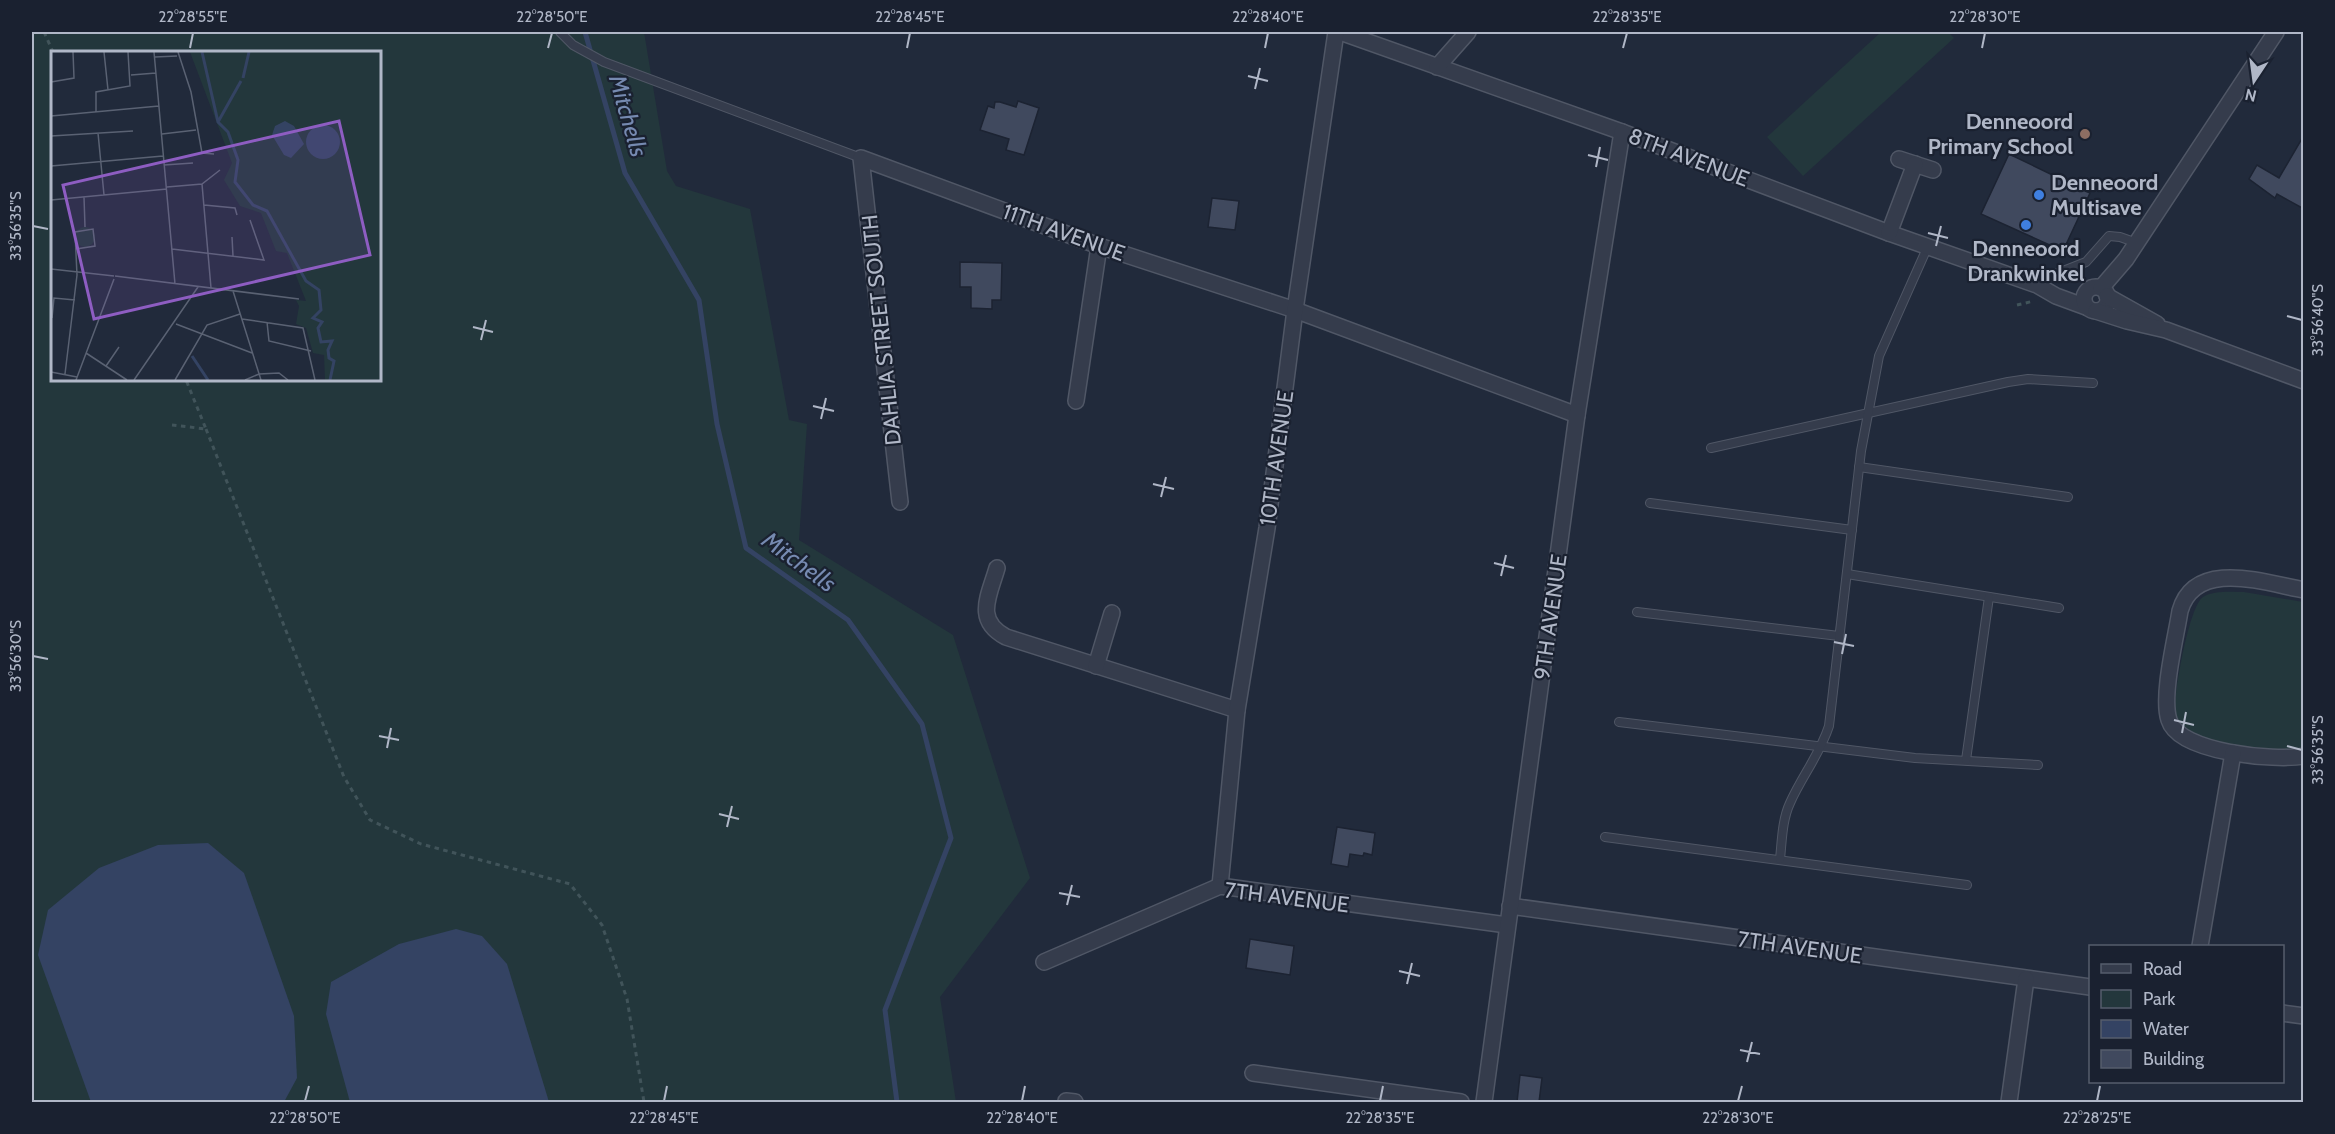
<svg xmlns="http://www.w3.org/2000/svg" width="2335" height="1134" font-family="Cabin,sans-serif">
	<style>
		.green { fill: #23373c; fill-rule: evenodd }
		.water { fill: #344363 }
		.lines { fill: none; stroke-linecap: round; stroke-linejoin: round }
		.stream { stroke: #344363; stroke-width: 5 }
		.building { fill: #40495e; stroke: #1c2332; stroke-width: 1.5 }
		.lane-casing { stroke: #505766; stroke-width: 10 }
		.street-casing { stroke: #505766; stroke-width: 18 }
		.path { stroke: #41545a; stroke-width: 3; stroke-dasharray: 4.5 4.5; stroke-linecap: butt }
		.lane { stroke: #353c4c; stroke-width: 8 }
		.street { stroke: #353c4c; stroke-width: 15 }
		.ticks { fill: none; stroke: #b0b7c7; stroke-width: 2 }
		.education-dot { fill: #8d6e63; stroke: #1a2130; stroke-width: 2 }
		.shop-dot { fill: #3f7fe0; stroke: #1a2130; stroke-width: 2 }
		.labels { text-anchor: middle; stroke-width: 4.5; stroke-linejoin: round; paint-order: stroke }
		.poi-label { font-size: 22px; font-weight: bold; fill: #b0b7c7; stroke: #1a2130; text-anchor: end }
		.street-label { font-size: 22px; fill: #b0b7c7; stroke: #1a2130 }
		.water-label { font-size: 24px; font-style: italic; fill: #768ab1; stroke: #1a2130 }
		.inset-river { fill: none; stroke: #344363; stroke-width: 3 }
		.inset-road { fill: none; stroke: #5a6273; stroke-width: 1.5 }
		.view { fill: #8e5dc2; fill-opacity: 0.15; stroke: #8e5dc2; stroke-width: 3 }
		.inset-edge { fill: none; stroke: #b0b7c7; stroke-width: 3 }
		.neatline { fill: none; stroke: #b0b7c7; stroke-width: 2 }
		.ticks-label { font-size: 15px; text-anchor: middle; fill: #b0b7c7 }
	</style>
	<rect width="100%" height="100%" fill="#212a3b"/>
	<g class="green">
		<path d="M32,32H644L667,171L676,186L750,209L789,420L807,424L799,540L953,635L1030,878L940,997L956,1102H32ZM52,52H380V380H52Z"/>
		<polygon points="1881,32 1948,32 1954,38 1803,176 1767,137"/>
		<path d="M2244,592L2303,602V749L2292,752C2271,749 2197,743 2184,732C2179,727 2175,718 2175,711C2174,693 2189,606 2203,597C2214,590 2232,592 2244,592Z"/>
	</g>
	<g class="water">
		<polygon points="208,843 244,873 294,1016 297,1078 284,1102 91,1102 38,955 48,910 99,868 158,845"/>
		<polygon points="456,929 482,936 507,964 549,1102 350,1102 326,1014 331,982 399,944"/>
	</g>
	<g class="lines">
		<polyline class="stream" points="585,32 625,173 699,300 717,424 746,548 848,620 922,724 951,838 885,1010 897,1102"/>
	</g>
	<g class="building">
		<polygon points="1018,101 1039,108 1024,155 1006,150 1009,139 980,130 988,106 994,108 995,102 1000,102 1016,107"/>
		<polygon points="2304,135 2304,209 2277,194 2275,198 2249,179 2257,165 2279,178"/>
		<polygon points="2009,154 2090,193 2063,251 1981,214"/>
		<polygon points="1212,198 1239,201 1235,230 1208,227"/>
		<polygon points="960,262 1002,263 1001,300 992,300 992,309 971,308 971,287 960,287"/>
		<polygon points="1337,827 1375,833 1372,855 1364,853 1363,856 1350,854 1348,867 1331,864"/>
		<polygon points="1250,939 1294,946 1290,975 1246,968"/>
		<polygon points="1520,1075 1542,1078 1539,1102 1517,1102"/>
	</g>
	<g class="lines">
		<defs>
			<g id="lane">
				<polyline points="560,32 573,45 604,62 861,158"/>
				<polyline points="2037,285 2053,275 2086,262 2109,236 2120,237 2137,243"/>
				<polyline points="1711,448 2008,382 2028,379 2093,383"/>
				<polyline points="1859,467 2068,497"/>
				<polyline points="1650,503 1852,530"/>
				<polyline points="1847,574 2059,608"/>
				<polyline points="1637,612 1839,636"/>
				<polyline points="1619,722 1915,758 2038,765"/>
				<polyline points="1966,760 1989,597"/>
				<polyline points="1605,837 1967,885"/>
				<path d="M1780,859C1782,841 1782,820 1790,803C1802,776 1820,754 1829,726L1861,451L1879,356L1928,246"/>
			</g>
			<g id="street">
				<polyline points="1340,32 1622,132 1889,233 2037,285 2056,296 2086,307"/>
				<polyline points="1437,67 1468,32"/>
				<polyline points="1899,159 1933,170"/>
				<polyline points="1889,233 1915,164"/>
				<circle cx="2096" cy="299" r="12"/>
				<polyline points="2101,288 2126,259 2276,32"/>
				<polyline points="2107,296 2157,324"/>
				<polyline points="2096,311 2127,321 2166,330 2304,381"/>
				<polyline points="1076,401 1099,246"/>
				<polyline points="900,502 861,158 1099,246 1295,310 1577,415"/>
				<path d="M997,568C989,596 974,620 1006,637L1237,710"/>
				<path d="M2304,590C2265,583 2195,558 2180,611C2176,637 2161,696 2169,720C2179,753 2275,761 2304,756"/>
				<polyline points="1096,666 1112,613"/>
				<polyline points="1220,886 1237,710 1267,528 1295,310 1336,32"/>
				<polyline points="1510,906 2090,987"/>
				<polyline points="2200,946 2233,753"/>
				<polyline points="1044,962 1220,886 1507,925"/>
				<polyline points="2282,1013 2304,1016"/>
				<polyline points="1253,1073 1461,1102"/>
				<polyline points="1066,1101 1075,1102"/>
				<polyline points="1484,1102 1577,415 1622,132"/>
				<polyline points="2009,1102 2026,979"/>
			</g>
		</defs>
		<use href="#lane" class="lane-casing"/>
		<use href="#street" class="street-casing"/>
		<g class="path">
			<polyline points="44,32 53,52"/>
			<polyline points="2017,305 2034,301"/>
			<polyline points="172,425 206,429 186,380"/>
			<polyline points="206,429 344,777 370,820 421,844 570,884 602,925 627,999 644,1102"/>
		</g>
		<use href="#lane" class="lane"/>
		<use href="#street" class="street"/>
	</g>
	<path class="ticks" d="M190,48L193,33M548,48L552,33M907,48L910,33M1265,48L1268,33M1623,48L1627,33M1982,48L1985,33M1248,76L1268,81M1255,89L1260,68M1588,155L1608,160M1596,167L1600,147M33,226L48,229M1928,233L1948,238M1936,246L1941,226M2287,316L2302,320M473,327L493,332M481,340L486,320M813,406L834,411M821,419L826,398M1153,484L1174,489M1161,497L1166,477M1494,563L1514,568M1501,576L1506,555M1834,642L1854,646M1842,654L1846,634M33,656L48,659M2174,720L2194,725M2182,733L2186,712M379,736L399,740M2287,746L2302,750M387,748L391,728M719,814L739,819M727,827L732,806M1059,893L1080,897M1067,905L1072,885M1399,971L1420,976M1407,984L1412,963M1740,1050L1760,1054M1747,1062L1752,1042M305,1101L309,1086M664,1101L667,1086M1022,1101L1025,1086M1380,1101L1383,1086M1738,1101L1742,1086M2097,1101L2100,1086"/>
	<circle class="education-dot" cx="2085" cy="134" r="6"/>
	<g class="shop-dot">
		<circle cx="2039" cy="195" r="6"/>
		<circle cx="2026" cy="225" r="6"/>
	</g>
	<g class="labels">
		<g class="poi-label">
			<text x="2073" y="129">Denneoord<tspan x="2073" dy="25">Primary School</tspan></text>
			<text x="2051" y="190" text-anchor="start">Denneoord<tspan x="2051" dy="25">Multisave</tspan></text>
			<text x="2026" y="256" text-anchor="middle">Denneoord<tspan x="2026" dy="25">Drankwinkel</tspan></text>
		</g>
		<g class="street-label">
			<text transform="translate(1689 157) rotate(21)" y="8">8TH AVENUE</text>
			<text transform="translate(1064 232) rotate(20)" y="8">11TH AVENUE</text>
			<text transform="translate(881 330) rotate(-96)" y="8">DAHLIA STREET SOUTH</text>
			<text transform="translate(1276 458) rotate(-82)" y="8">10TH AVENUE</text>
			<text transform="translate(1550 617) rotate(-82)" y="8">9TH AVENUE</text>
			<text transform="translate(1287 897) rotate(7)" y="8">7TH AVENUE</text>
			<text transform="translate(1800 947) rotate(8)" y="8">7TH AVENUE</text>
		</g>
		<g class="water-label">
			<text transform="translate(628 116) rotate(74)" y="8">Mitchells</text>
			<text transform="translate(799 562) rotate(36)" y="8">Mitchells</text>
		</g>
	</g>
	<g transform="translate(51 51)">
		<rect width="330" height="330" fill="#212a3b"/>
		<path d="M139,1H330V329H274L273,304L262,302L255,277L245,273L248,255L245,249L255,250L236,202L225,200L210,162L189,155L173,129L181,112ZM24 186a10 10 0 1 1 20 0a10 10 0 1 1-20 0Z" fill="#23373c"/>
		<path d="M234,70L243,75L253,93L240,107L233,104L221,84L224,75ZM255 91a17 17 0 1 1 34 0a17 17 0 1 1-34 0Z" fill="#344363"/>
		<path class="inset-river" d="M151,1L167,71L177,81L187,109L184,131L202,154L216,160L255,230L268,239L270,259L262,267L271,271L267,277L270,291L281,290L277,299L278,307L283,310L279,329M192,27L198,1M167,71L190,30M141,305L157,329"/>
		<path class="inset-road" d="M53,1L57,39M103,1L124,233M127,1L140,41L151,102L163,103M104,6L126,5M80,24L105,22M0,31L23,27L22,1M45,61V41L79,35L77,1M0,65L108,55M47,82L53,144M111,83L145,79M0,85L82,80M113,114L142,112M0,115L112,105M151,133L160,237M116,136L151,133L169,119M33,146L34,176M0,149L116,138M153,154L184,157L186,164M181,186L182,205M121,198L213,209L199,169M0,218L63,225M64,225L248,248M182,240L210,329M1,267L3,247L24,249M191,268L252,277L264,329M216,271L218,290L260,300M125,273L201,302M35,302L76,329M55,315L68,296M0,321L26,326M14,323L26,224L24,181L42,178L44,195L25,198M25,329L63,228M83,329L147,236M124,329L156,274L189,263M194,329L208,323L228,322L237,329"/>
		<path class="view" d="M288,70L319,204L43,268L12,134Z"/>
		<rect width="330" height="330" class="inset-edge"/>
	</g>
	<rect width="2335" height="1134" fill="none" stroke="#1a2130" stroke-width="66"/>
	<rect x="2089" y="945" width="195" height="138" fill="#1a2130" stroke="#565d6c" stroke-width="1.5"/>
	<rect x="2101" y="964" width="30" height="9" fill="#353c4c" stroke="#565d6c" stroke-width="1.5"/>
	<text x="2143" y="975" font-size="18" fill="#b0b7c7">Road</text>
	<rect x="2101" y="990" width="30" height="18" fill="#23373c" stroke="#565d6c" stroke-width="1.5"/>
	<text x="2143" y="1005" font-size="18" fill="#b0b7c7">Park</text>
	<rect x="2101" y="1020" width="30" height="18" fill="#344363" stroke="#565d6c" stroke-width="1.5"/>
	<text x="2143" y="1035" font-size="18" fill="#b0b7c7">Water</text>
	<rect x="2101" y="1050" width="30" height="18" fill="#40495e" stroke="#565d6c" stroke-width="1.5"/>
	<text x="2143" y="1065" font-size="18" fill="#b0b7c7">Building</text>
	<g transform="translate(2254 81) rotate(193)" stroke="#1a2130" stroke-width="4.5" paint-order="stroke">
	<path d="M0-4.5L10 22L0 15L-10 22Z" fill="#b0b7c7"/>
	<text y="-9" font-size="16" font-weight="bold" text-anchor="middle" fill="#b0b7c7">N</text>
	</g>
	<rect x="33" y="33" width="2269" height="1068" class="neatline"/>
	<g class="ticks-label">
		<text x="193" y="22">22°28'55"E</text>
		<text x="552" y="22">22°28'50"E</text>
		<text x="910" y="22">22°28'45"E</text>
		<text x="1268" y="22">22°28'40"E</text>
		<text x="1627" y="22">22°28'35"E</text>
		<text x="1985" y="22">22°28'30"E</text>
		<text transform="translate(16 226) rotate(-90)" y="5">33°56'35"S</text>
		<text transform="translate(2318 320) rotate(-90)" y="5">33°56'40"S</text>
		<text transform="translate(16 656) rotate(-90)" y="5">33°56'30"S</text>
		<text transform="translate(2318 750) rotate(-90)" y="5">33°56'35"S</text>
		<text x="305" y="1123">22°28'50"E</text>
		<text x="664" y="1123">22°28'45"E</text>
		<text x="1022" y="1123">22°28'40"E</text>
		<text x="1380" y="1123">22°28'35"E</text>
		<text x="1738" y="1123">22°28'30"E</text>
		<text x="2097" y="1123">22°28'25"E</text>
	</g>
</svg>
